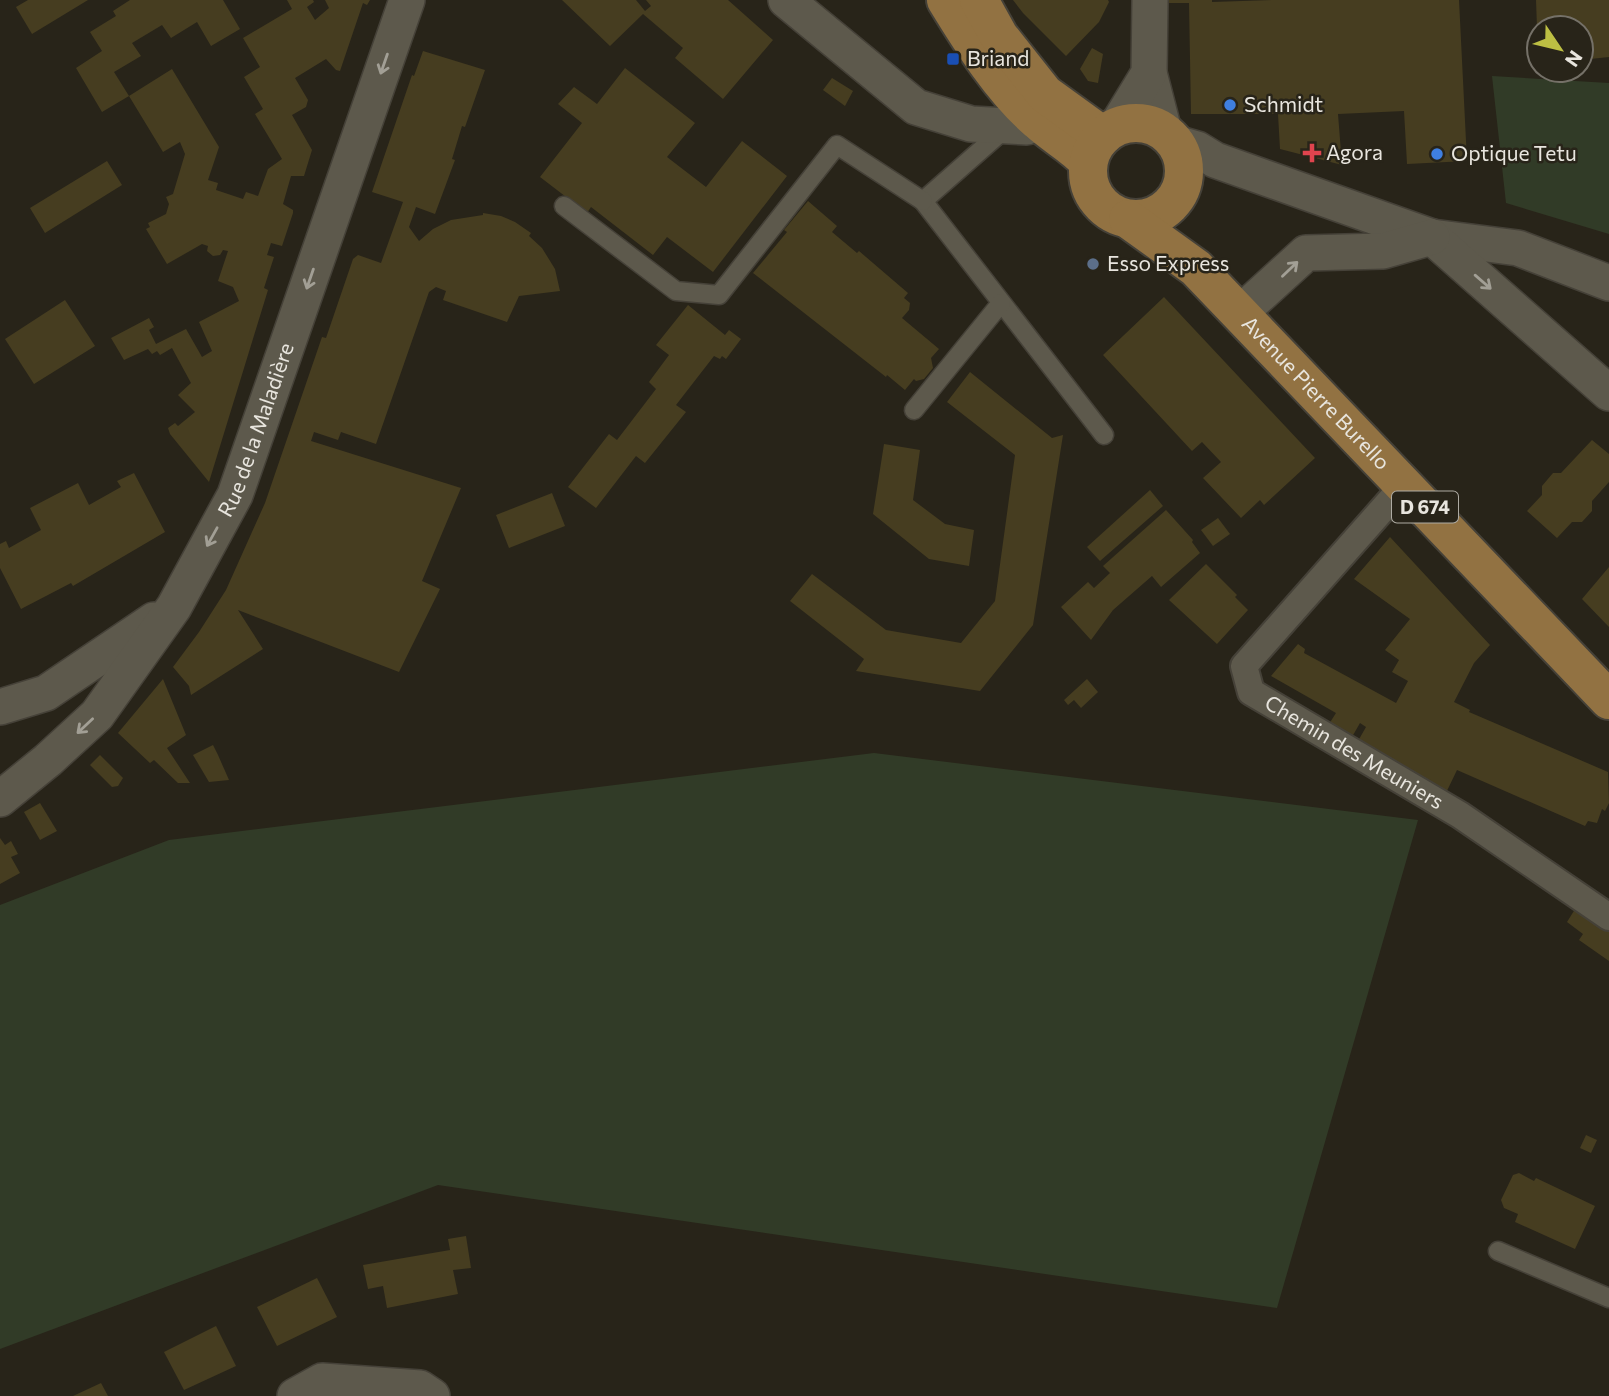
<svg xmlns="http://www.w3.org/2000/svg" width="1609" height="1396" font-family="Commissioner,sans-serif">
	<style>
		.green { fill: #313b27 }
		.building { fill: #463d20 }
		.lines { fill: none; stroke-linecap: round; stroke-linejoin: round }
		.service-casing { stroke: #454138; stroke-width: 21 }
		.pedestrian-casing { stroke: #454138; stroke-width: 30 }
		.minor-casing { stroke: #454138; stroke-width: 38 }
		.primary-casing { stroke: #454138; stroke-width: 42 }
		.service { stroke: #5d594c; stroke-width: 18 }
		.pedestrian { stroke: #5d594c; stroke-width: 26 }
		.minor { stroke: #5d594c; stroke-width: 35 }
		.primary { stroke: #927242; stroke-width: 38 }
		.oneway { stroke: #a29f95 }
		.transit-dot { fill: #1a4fb4; stroke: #282419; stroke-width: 2.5 }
		.shop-dot { fill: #3f7fe0; stroke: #282419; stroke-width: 2.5 }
		.health-dot { fill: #e0444e; stroke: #282419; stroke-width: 2.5 }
		.service-dot { fill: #5c6f8a; stroke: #282419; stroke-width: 2.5 }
		.labels { text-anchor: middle; stroke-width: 5; stroke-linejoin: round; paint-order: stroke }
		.shield { fill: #282419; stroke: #aeaba3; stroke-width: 2 }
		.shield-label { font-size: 19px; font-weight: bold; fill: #e8e5de }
		.poi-label { font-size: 21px; fill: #e8e5de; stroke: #282419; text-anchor: start }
		.street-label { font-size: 21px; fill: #e8e5de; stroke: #282419 }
	</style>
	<rect width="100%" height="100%" fill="#282419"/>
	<g class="green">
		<polygon points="1492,76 1609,83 1609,234 1506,203"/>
		<polygon points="874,753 1418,820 1277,1308 438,1185 0,1349 0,905 169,840"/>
	</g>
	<g class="building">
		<polygon points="28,0 88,0 32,34 16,7"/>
		<polygon points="130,0 223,0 240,29 211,46 197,22 171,38 162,25 132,43 141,56 114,72 129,96 102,112 76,68 102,51 90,32 116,16 113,11"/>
		<polygon points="287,0 313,0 314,2 307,7 315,20 329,8 325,0 370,0 367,5 363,3 340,71 336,70 326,59 295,78 308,100 306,107 292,115 312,150 304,176 291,176 283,204 293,210 293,213 282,246 271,243 267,255 274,257 264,288 268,290 209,482 170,434 168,428 175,423 178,426 195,412 178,395 191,383 172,348 160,355 157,351 152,354 148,349 124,360 111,338 149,318 154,327 149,330 156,344 186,329 202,357 212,351 199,322 239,301 233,287 218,281 228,251 223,250 220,255 213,256 207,251 208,246 202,244 167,264 146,229 150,227 148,223 166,214 169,204 166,197 173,194 185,154 180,142 163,152 129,96 172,69 219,147 208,180 218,183 216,190 243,199 246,192 258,196 268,169 282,159 255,114 263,109 244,77 260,67 243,38 292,9"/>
		<polygon points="562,0 636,0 645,11 651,6 646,0 728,0 773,40 723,99 675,58 683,48 643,14 610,46"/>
		<polygon points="1013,0 1108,0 1109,2 1099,22 1066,56 1023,13"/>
		<polygon points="1169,0 1212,0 1212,2 1273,0 1459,0 1467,161 1407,164 1404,111 1338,114 1342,165 1280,149 1278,114 1191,114 1189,3 1169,3"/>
		<polygon points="1536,0 1609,0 1609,57 1581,60 1581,28 1537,28"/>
		<polygon points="1092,48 1103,54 1098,83 1088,81 1080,69"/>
		<polygon points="423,51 485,70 465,127 462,126 452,159 455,160 435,214 416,207 409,227 419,241 433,229 451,220 483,215 483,213 501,216 515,222 531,233 529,236 542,248 555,269 560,291 519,296 507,322 443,300 446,291 436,287 429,292 376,444 341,432 338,440 314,432 311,441 461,488 422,581 440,589 399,672 238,610 263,649 191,695 189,686 173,667 199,632 226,590 265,503 322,337 326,338 353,259 358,255 381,263 403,202 372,192 412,75 414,76"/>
		<polygon points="625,68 695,123 667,157 706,187 742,141 787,176 713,272 667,237 653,255 591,207 587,213 540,177 582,123 558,104 574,87 597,104"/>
		<polygon points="832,78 853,91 845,106 823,90"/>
		<polygon points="107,161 122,185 45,233 30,208"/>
		<polygon points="808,201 837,226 832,232 857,253 859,251 908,293 904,298 910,303 909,310 902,318 939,349 931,358 933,368 924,379 916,381 914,379 905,390 887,375 886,377 753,273 787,232 784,230"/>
		<polygon points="1164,297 1315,458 1264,505 1260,500 1241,518 1203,478 1221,462 1202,442 1192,451 1103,355"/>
		<polygon points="65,300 95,346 34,384 5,339"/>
		<polygon points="688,305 725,335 729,330 741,339 726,359 722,356 720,359 714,356 676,405 686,412 645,463 636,456 596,508 568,487 609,434 617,440 656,389 649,382 669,355 656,345"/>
		<polygon points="970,372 1052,438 1063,435 1033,625 980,691 856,671 864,659 790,601 812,574 886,630 961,643 995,601 1015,455 947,402"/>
		<polygon points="1592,440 1609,454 1609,482 1592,501 1592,511 1582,522 1572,522 1557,538 1527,511 1542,495 1542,486 1553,473 1561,473"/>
		<polygon points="884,444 920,450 913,500 945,524 974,530 969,566 929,559 873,514"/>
		<polygon points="134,473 165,532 73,586 71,583 21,609 0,568 0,544 6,541 9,548 41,530 30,508 78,483 89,505 121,487 117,481"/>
		<polygon points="1150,490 1163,506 1100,561 1087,547"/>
		<polygon points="552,493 565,526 509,548 496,515"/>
		<polygon points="1166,510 1193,540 1192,542 1200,553 1161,587 1152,576 1113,610 1091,640 1061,607 1088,582 1094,588 1110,573 1103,566"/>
		<polygon points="1218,518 1230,534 1213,546 1201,530"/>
		<polygon points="1390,537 1490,645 1474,663 1454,702 1470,710 1469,712 1608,772 1609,803 1605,811 1602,809 1597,823 1588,821 1585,826 1457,770 1445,795 1358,741 1366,727 1360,723 1352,737 1329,724 1336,713 1271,676 1298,644 1305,649 1304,653 1396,703 1408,681 1392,672 1399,660 1385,650 1410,619 1354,579"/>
		<polygon points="1206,564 1237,595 1235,597 1248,610 1217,644 1169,600"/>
		<polygon points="1609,567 1609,627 1582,599"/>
		<polygon points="163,679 186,735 167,748 190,783 178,783 154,760 150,763 118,733"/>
		<polygon points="1087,679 1098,692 1081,708 1074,700 1068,705 1064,700"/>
		<polygon points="213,745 218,755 229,780 209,782 193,755"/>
		<polygon points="100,755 123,778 118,786 112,787 90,765"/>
		<polygon points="40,803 57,831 40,840 24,812"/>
		<polygon points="0,838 5,845 11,841 18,854 11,857 20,873 0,884"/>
		<polygon points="1577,906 1609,928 1609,961 1579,940 1583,934 1567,922"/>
		<polygon points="1586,1135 1597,1140 1591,1153 1580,1148"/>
		<polygon points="1519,1173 1534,1181 1536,1178 1595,1206 1575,1249 1515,1222 1518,1214 1504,1208 1501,1200 1513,1175"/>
		<polygon points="466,1236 471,1268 453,1270 458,1294 387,1308 383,1286 368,1289 363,1265 450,1250 448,1239"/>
		<polygon points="317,1278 337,1317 277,1346 257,1307"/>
		<polygon points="216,1326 236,1366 184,1390 164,1352"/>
		<polygon points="101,1383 108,1396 73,1396"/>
	</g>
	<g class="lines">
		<defs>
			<g id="service">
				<polyline points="1007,127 923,201 1104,435"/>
				<polyline points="564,206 676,291 719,295 837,145 923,201"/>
				<polyline points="914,410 1001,303"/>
				<polyline points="1498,1251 1609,1298"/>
			</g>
			<g id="pedestrian">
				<path id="s1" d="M1404,485L1244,666L1251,692L1460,815L1609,917"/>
			</g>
			<g id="minor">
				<polyline points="786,0 916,107 971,124 1027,127 1057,107"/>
				<polyline points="1149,73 1164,131"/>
				<polyline points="1116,127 1149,73 1150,0"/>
				<polyline points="1176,143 1197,149 1215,160 1432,237 1518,248 1609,283"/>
				<polyline points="1432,237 1609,393"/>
				<polyline points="1239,314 1306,253 1383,251 1432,237"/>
				<polyline points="0,707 46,693 154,620"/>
				<path id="s2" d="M0,799L48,760L97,715L174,607L235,495L407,0"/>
				<polyline points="295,1396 322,1381 420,1388 432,1396"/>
			</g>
			<g id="primary">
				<path d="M946,0C971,41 1002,90 1038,121C1054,136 1074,146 1088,162"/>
				<polyline points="979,0 999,36 1045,94 1103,136"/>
				<circle cx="1136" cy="171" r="48"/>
				<path id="s3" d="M1128,219L1196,268L1609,700"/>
			</g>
		</defs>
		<use href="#service" class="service-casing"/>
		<use href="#pedestrian" class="pedestrian-casing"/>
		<use href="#minor" class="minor-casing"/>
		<use href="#primary" class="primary-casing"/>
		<use href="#service" class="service"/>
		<use href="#pedestrian" class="pedestrian"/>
		<use href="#minor" class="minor"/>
		<use href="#primary" class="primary"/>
	</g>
	<defs><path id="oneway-shaft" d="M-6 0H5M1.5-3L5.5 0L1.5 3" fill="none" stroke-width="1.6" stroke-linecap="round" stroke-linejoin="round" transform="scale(1.75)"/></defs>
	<g class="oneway">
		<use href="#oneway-shaft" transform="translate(384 64) rotate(109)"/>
		<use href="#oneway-shaft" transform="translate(1290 269) rotate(-44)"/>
		<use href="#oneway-shaft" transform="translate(310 279) rotate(109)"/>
		<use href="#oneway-shaft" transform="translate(1483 282) rotate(41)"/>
		<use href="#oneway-shaft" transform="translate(212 537) rotate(119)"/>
		<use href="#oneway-shaft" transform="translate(85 726) rotate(137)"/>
	</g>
	<rect class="transit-dot" x="946" y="52" width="14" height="14" rx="3.5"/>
	<g class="shop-dot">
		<circle cx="1230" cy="105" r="7"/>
		<circle cx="1437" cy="154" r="7"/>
	</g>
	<path class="health-dot" d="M1308.5 142.5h7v7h7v7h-7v7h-7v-7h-7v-7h7z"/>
	<circle class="service-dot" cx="1093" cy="264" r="7"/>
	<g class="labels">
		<rect class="shield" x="1392" y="491.5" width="66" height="31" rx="5"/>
		<g class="shield-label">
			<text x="1425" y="514">D 674</text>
		</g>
		<g class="poi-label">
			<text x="967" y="66">Briand</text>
			<text x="1244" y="112">Schmidt</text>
			<text x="1326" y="160">Agora</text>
			<text x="1451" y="161">Optique Tetu</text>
			<text x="1107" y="271">Esso Express</text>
		</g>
		<g class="street-label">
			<text dy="7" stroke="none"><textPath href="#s3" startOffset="257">Avenue Pierre Burello</textPath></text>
			<text dy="7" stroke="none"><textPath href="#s2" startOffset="457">Rue de la Maladière</textPath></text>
			<text dy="7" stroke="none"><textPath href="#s1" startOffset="388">Chemin des Meuniers</textPath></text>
		</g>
	</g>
	<g transform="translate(1560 49) rotate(125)"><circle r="33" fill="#282419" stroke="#757168" stroke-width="2"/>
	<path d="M0-5L12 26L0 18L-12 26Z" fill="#bdbf43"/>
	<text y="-10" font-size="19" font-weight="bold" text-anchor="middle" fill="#e8e5de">N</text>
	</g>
</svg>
